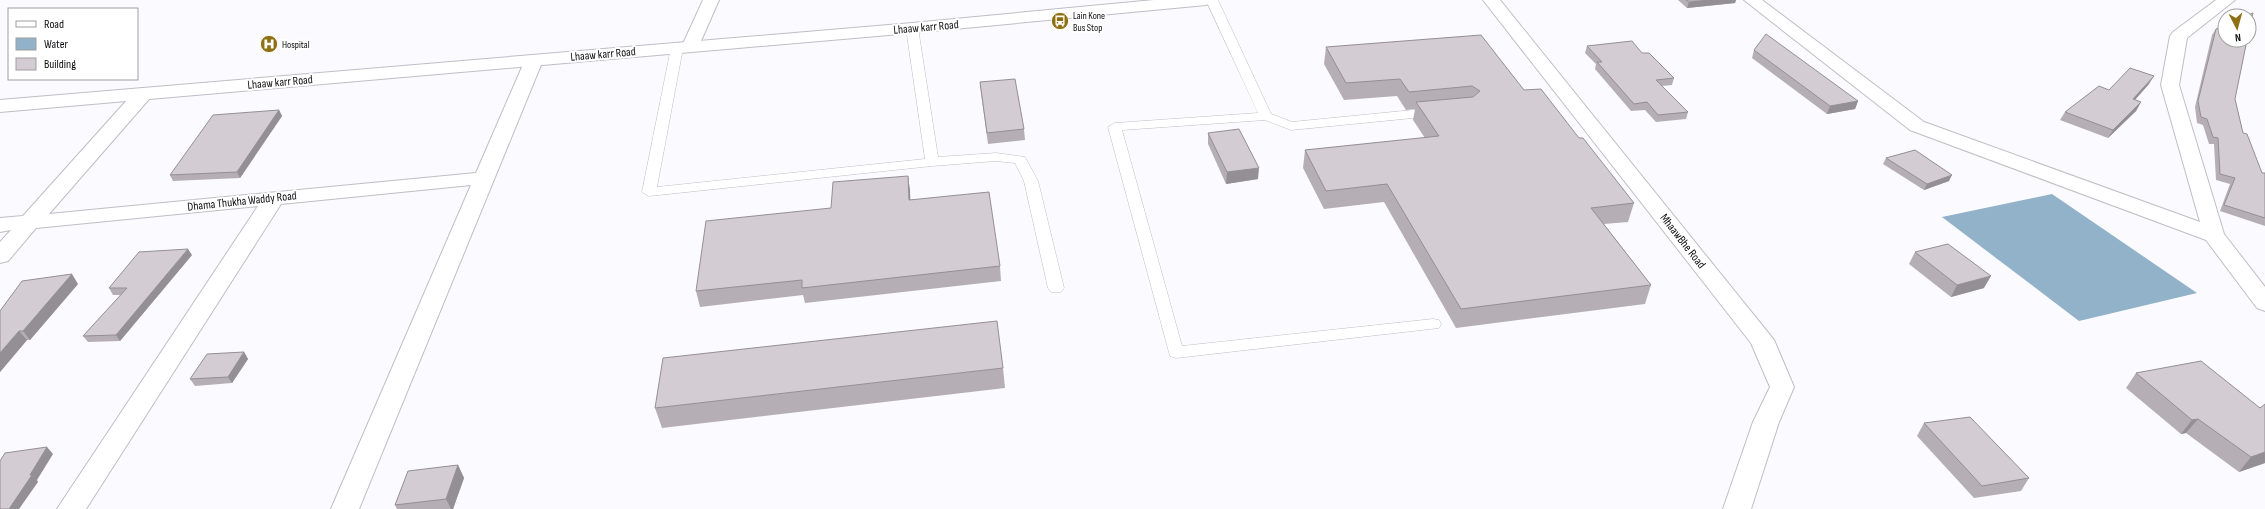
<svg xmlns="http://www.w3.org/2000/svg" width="2265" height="509" font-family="'Sofia Sans Condensed',sans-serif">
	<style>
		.water { fill: #91b2c8 }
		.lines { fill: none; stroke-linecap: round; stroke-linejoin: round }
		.lane-casing { stroke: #c0bdc6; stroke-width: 1 }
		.street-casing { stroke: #c0bdc6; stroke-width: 2 }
		.secondary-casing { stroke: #c0bdc6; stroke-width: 2 }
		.lane { fill: #fff; fill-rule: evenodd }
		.street { fill: #fff; fill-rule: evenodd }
		.secondary { fill: #fff; fill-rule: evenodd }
		.wall { fill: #b5afb5 }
		.shaded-wall { fill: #948f94 }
		.building { fill: #d3ccd3; stroke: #948f94 }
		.labels { text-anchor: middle; stroke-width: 4; stroke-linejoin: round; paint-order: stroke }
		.far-poi-label { font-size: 10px; fill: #0e0d10; stroke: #fff; text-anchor: start }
		.street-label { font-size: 12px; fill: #0e0d10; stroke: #fff }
	</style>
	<rect width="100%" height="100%" fill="#fbfafe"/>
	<polygon class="water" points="2052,194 2197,293 2079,321 1942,217"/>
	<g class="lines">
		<defs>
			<g id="lane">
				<polygon points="1206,0 1218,0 1271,114 1292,122 1433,108 1439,112 1433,116 1291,130 1265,120 1122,130 1182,346 1433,319 1439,320 1441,324 1439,328 1176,358 1170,356 1108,127 1115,123 1258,113"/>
				<polygon points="912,25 918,28 938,157 996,153 1025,157 1038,181 1064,288 1061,292 1051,292 1048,288 1024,181 1015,163 996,161 932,166 649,196 642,192 671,48 677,44 683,48 657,187 925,159 906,28"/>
			</g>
			<g id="street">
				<polygon points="703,0 719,0 697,50 685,50 682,46"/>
				<polygon points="1483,0 1500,0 1774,340 1794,387 1779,422 1751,509 1723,509 1753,422 1770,387 1751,343"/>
				<polygon points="1744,0 1762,0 1924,122 2200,222 2161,85 2170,36 2173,32 2216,0 2235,0 2187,38 2179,85 2224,234 2265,287 2265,311 2257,308 2206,240 1910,130"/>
				<polygon points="534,55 540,56 543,60 359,509 331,509 471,185 281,204 86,509 57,509 258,206 36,228 8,261 0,263 0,242 11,230 0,232 0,218 23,216 136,90 143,88 150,90 152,94 150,98 49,214 476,173 525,60 528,56"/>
			</g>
			<polygon id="secondary" points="1154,0 1214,0 1212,3 1206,5 912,33 0,112 0,100 912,23"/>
		</defs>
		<use href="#lane" class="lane-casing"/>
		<use href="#street" class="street-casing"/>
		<use href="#secondary" class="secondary-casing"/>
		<use href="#lane" class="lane"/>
		<use href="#street" class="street"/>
		<use href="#secondary" class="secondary"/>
	</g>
	<g class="wall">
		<polygon points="1678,0 1736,0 1735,3 1687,8"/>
		<polygon points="2216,29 2235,99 2243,133 2262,173 2265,173 2265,226 2220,211 2230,184 2216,180 2214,144 2209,144 2203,125 2197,123 2195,107 2212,35"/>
		<polygon points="1587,46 1642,53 1674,78 1672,85 1662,86 1688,112 1686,119 1656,122 1645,110 1631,111 1595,69 1596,64 1585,53"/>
		<polygon points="1326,47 1524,90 1579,138 1634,203 1628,222 1604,224 1651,285 1645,304 1456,328 1384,202 1324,209 1303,168 1305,150 1425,138 1413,120 1415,109 1406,110 1397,96 1344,100 1324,64"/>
		<polygon points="1754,50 1858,101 1855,109 1827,114 1752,58"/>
		<polygon points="980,82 1024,129 1025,140 988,144 981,93"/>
		<polygon points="2149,84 2134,100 2141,102 2136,111 2108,138 2060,120 2065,112 2109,90"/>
		<polygon points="279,110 282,116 240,178 173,181 170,175"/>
		<polygon points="1208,133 1258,179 1226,184 1208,144"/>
		<polygon points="1886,158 1949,181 1924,190 1883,164"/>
		<polygon points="908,176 910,191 910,200 1000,266 1001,281 805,303 803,295 700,307 696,291"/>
		<polygon points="1915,252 1984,288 1951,297 1909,264"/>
		<polygon points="192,255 120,341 88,342 83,336 121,295 113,295 109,288"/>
		<polygon points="78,284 30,340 27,340 0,372 0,311"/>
		<polygon points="244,352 248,359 232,383 195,386 190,379"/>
		<polygon points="1003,368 1005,388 662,428 655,408"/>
		<polygon points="2136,373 2265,463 2239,472 2186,433 2181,434 2126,388"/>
		<polygon points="1924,423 2029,478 2021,491 1974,498 1917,436"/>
		<polygon points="458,465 464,478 453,509 397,509 395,505"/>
	</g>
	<g class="shaded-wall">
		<polygon points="1710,0 1736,0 1735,3 1687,8 1689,2"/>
		<polygon points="2154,76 2149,84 2128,108 2133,99"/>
		<polygon points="1858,101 1855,109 1827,114 1830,106"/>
		<polygon points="2141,102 2136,111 2108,138 2113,130"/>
		<polygon points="279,110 282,116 240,178 237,172"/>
		<polygon points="1259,168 1258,179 1226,184 1227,172"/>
		<polygon points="1952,175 1949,181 1924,190 1927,184"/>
		<polygon points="908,176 910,191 911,215 909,200"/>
		<polygon points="188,249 192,255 120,341 116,335"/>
		<polygon points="72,274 78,284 30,340 23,331"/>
		<polygon points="1991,276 1984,288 1951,297 1957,285"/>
		<polygon points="19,331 27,340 0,372 0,353"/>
		<polygon points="244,352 248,359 232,383 228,377"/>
		<polygon points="2198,419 2186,433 2181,434 2192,420"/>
		<polygon points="47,447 53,454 37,480 38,482 19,509 9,509"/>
		<polygon points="2265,452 2265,463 2239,472 2251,457"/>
		<polygon points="458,465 464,478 453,509 451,509 446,499"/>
	</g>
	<g class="building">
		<polygon points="1686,0 1710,0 1689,2"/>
		<polygon points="2253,13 2249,30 2249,16 2246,16"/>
		<polygon points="2225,25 2225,40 2247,40 2235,99 2243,133 2247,134 2262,173 2265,173 2265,218 2224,205 2235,178 2220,174 2218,138 2213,137 2207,119 2201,117 2198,101 2216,29"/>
		<polygon points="1766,34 1858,101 1830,106 1754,50"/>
		<polygon points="1481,35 1524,90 1541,89 1579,138 1583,138 1634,203 1591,208 1651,285 1461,309 1387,184 1326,191 1305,150 1439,136 1416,102 1473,97 1480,91 1472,86 1409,92 1400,79 1346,83 1326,47"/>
		<polygon points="1632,41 1642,53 1649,53 1674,78 1656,80 1688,112 1658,115 1647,102 1634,104 1597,62 1602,62 1587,46"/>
		<polygon points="2130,68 2154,76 2133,99 2141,102 2113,130 2065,112 2099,86 2109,90"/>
		<polygon points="1015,79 1024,129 987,133 980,82"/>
		<polygon points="279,110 237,172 170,175 213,115"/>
		<polygon points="1239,129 1259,168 1227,172 1208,133"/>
		<polygon points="1915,150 1952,175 1927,184 1886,158"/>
		<polygon points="908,176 909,200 989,192 1000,266 802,288 802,280 696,291 706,221 831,208 833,182"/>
		<polygon points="1948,244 1991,276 1957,285 1915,252"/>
		<polygon points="188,249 116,335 83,336 127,288 109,288 139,252"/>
		<polygon points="72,274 23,331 19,331 0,353 0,311 22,281"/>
		<polygon points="997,321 1003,368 655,408 663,358"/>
		<polygon points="244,352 228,377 190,379 207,354"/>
		<polygon points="2201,361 2260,408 2265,404 2265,452 2251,457 2198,419 2192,420 2136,373"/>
		<polygon points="1970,417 2029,478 1982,486 1924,423"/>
		<polygon points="47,447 30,475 32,475 9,509 0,509 0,461 5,453"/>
		<polygon points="458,465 446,499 395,505 408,471"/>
	</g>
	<defs>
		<symbol id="bus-disc" viewBox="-11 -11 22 22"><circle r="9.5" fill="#8d7013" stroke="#fff"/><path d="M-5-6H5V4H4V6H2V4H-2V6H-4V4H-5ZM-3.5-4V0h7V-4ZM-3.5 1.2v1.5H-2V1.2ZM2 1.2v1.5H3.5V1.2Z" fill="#fff"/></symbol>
		<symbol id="hospital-disc" viewBox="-11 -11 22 22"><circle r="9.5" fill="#8d7013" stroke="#fff"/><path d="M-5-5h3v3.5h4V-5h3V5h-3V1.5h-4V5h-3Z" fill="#fff"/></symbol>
	</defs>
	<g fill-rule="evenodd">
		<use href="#bus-disc" x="1050" y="11" width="20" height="20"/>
		<use href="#hospital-disc" x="259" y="34" width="20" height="20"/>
	</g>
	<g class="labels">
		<g class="far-poi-label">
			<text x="1073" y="19">Lain Kone<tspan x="1073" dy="12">Bus Stop</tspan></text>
			<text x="282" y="48">Hospital</text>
		</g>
		<g class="street-label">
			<text transform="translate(926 27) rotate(-5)" y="4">Lhaaw karr Road</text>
			<text transform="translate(603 54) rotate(-5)" y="4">Lhaaw karr Road</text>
			<text transform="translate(280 82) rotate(-5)" y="4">Lhaaw karr Road</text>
			<text transform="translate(242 201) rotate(-6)" y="4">Dhama Thukha Waddy Road</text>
			<text transform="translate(1683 241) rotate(52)" y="4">MhaawBhe Road</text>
		</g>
	</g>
	<rect x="8" y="8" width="130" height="72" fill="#ffffff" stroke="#9f9e9f"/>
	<rect x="16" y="21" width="20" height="6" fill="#ffffff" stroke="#9f9e9f"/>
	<text x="44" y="28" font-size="12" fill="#0e0d10">Road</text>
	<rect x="16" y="38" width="20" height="12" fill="#91b2c8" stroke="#9f9e9f"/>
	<text x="44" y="48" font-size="12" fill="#0e0d10">Water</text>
	<rect x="16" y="58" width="20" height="12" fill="#d3ccd3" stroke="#9f9e9f"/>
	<text x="44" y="68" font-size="12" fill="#0e0d10">Building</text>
	<g transform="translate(2237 28) rotate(174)"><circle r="19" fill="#ffffff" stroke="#9f9e9f"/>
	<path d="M0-3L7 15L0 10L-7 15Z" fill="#8d7013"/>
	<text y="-6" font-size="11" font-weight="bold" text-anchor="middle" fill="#0e0d10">N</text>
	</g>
</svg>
